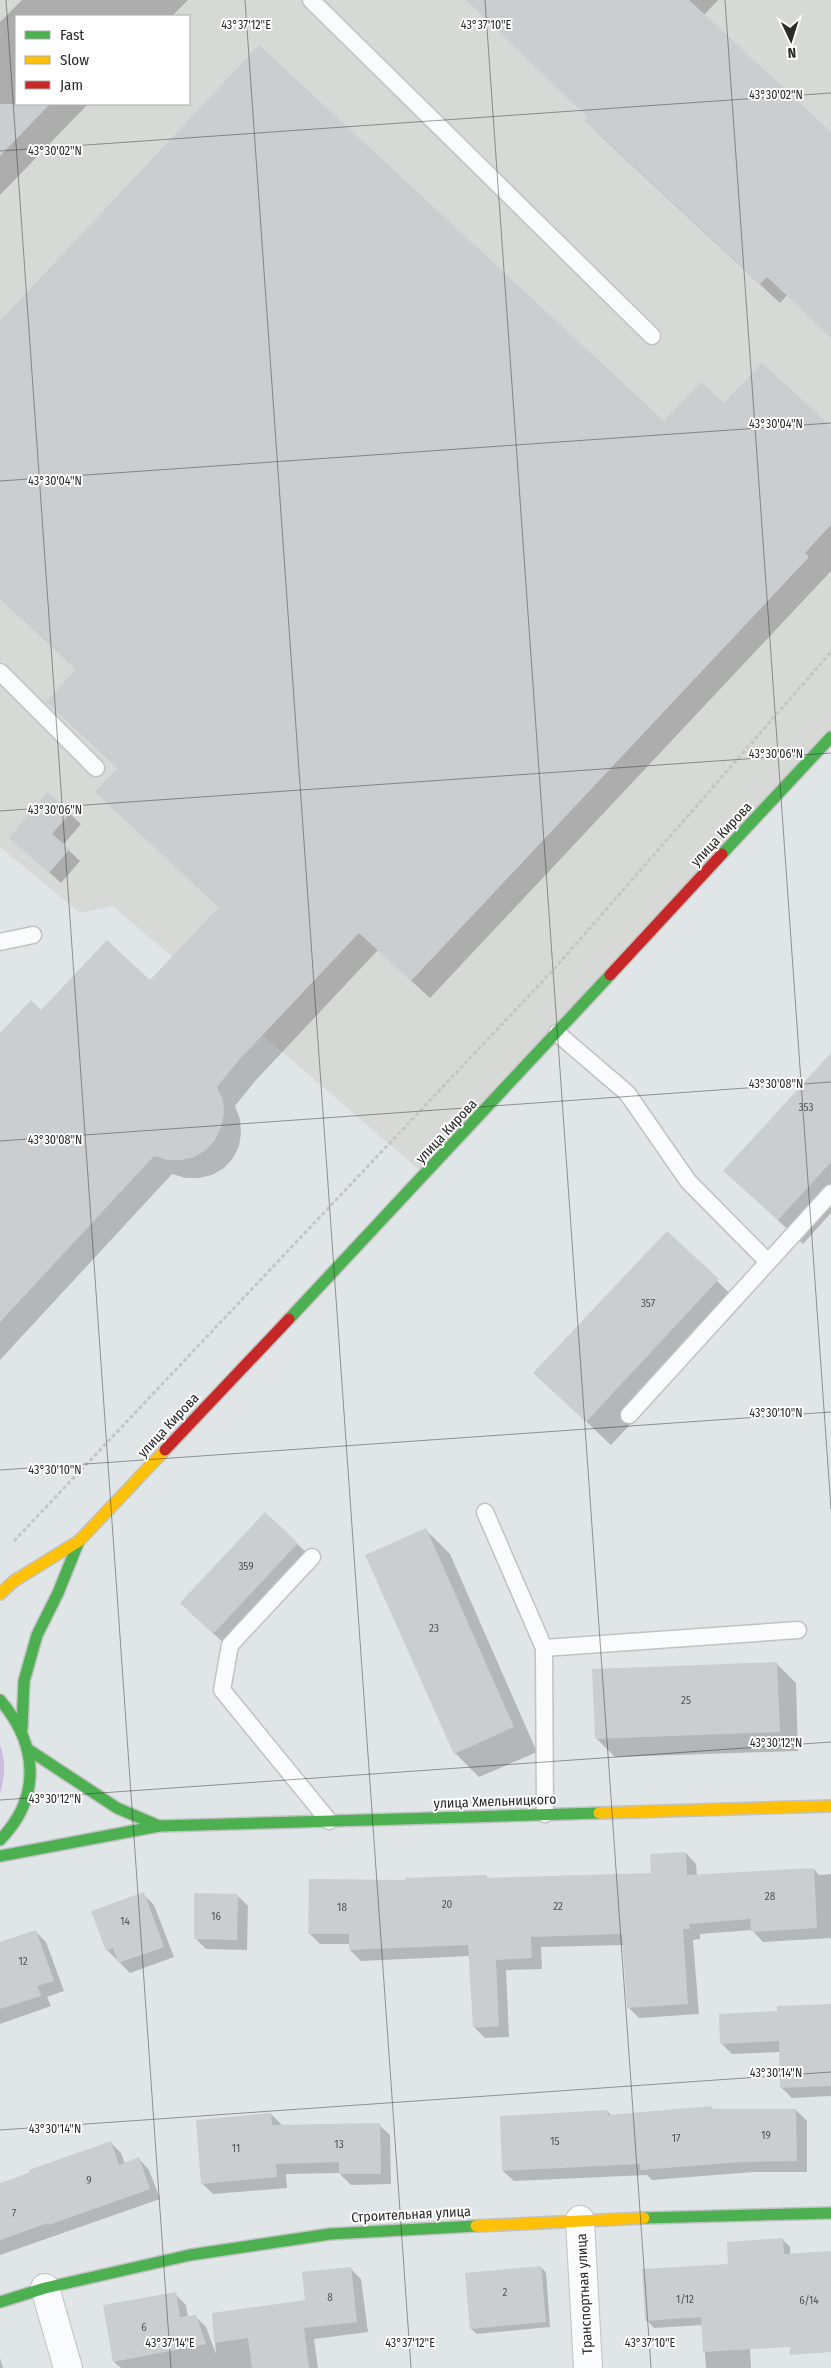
<svg xmlns="http://www.w3.org/2000/svg" width="831" height="2368" font-family="'Fira Sans Condensed',sans-serif">
	<style>
		.industrial { fill: #d7d9d7; fill-rule: evenodd }
		.green { fill: #cabde2 }
		.shadow { fill: #0003 }
		.building { fill: #cbced1 }
		.lines { fill: none; stroke-linecap: round; stroke-linejoin: round }
		.lane-casing { stroke: #c1c2c2; stroke-width: 19 }
		.street-casing { stroke: #c1c2c2; stroke-width: 30 }
		.fast-casing { stroke: #c1c2c2; stroke-width: 14 }
		.slow-casing { stroke: #c1c2c2; stroke-width: 14 }
		.jam-casing { stroke: #c1c2c2; stroke-width: 14 }
		.path { stroke: #c5c6c6; stroke-width: 3; stroke-dasharray: 4 2.5; stroke-linecap: butt }
		.lane { stroke: #fafbfc; stroke-width: 16 }
		.street { stroke: #fafbfc; stroke-width: 28 }
		.fast { stroke: #4caf50; stroke-width: 11 }
		.slow { stroke: #ffc107; stroke-width: 11 }
		.jam { stroke: #c62828; stroke-width: 11 }
		.ticks { fill: none; stroke: #2a2a2a; stroke-width: 1; stroke-opacity: 0.45 }
		.labels { text-anchor: middle; stroke-width: 4; stroke-linejoin: round; paint-order: stroke }
		.number-label { font-size: 11px; fill: #535454 }
		.street-label { font-size: 14px; fill: #2a2a2a; stroke: #fff }
		.ticks-label { font-size: 12px; text-anchor: middle; fill: #2a2a2a; stroke: #fff; stroke-width: 4; stroke-linejoin: round; paint-order: stroke }
	</style>
	<rect width="100%" height="100%" fill="#e0e5e8"/>
	<path class="industrial" d="M0,0H831V737L425,1175L113,906L80,913L0,847ZM16,16H189V104H16Z"/>
	<path class="green" d="M0,1745C6,1762 5,1776 0,1794Z"/>
	<g class="shadow">
		<polygon points="22,0 188,0 172,16 16,16 16,104 88,104 0,195 0,22"/>
		<polygon points="468,0 718,0 704,15 831,134 831,337 787,295 780,303 605,140 585,120 588,117"/>
		<polygon points="0,323 664,423 724,405 831,428 831,571 430,998 378,950 256,1080 235,1106 240,1119 241,1133 239,1146 233,1158 224,1168 212,1175 199,1178 186,1178 172,1174 0,1360 0,1035 41,1012 150,982 220,908 115,810 119,769 66,720 77,670 0,598"/>
		<polygon points="48,794 81,824 63,845 80,861 61,883 20,846"/>
		<polygon points="831,1055 831,1213 803,1244 725,1170"/>
		<polygon points="667,1233 742,1305 611,1445 535,1373"/>
		<polygon points="265,1514 308,1554 225,1644 192,1614"/>
		<polygon points="426,1530 450,1554 537,1752 479,1777 455,1753"/>
		<polygon points="777,1664 796,1683 798,1751 615,1757 596,1738"/>
		<polygon points="686,1853 696,1864 697,1876 814,1869 819,1875 831,1874 831,1938 763,1942 752,1930 700,1934 700,1939 693,1940 699,2014 639,2018 629,2008 624,1945 541,1947 542,1969 506,1970 509,2037 485,2038 474,2027 470,1956 361,1961 350,1950 350,1944 320,1944 309,1933 406,1881 486,1877 489,1880 652,1875"/>
		<polygon points="143,1894 154,1905 174,1957 130,1973 107,1950"/>
		<polygon points="237,1895 248,1906 247,1950 206,1949 195,1938"/>
		<polygon points="35,1931 46,1942 64,1991 47,1997 51,2006 0,2024 0,1943"/>
		<polygon points="831,2005 831,2096 792,2098 781,2087 780,2052 732,2054 721,2043 778,2012"/>
		<polygon points="711,2107 714,2110 796,2110 807,2121 807,2172 754,2172 652,2180 647,2175 514,2181 503,2171 608,2112 612,2116"/>
		<polygon points="271,2114 282,2125 379,2125 390,2135 391,2184 351,2185 339,2173 286,2174 287,2188 213,2194 202,2183"/>
		<polygon points="110,2142 121,2153 125,2164 139,2159 149,2170 160,2199 0,2255 0,2184"/>
		<polygon points="782,2239 790,2247 790,2255 831,2252 831,2325 749,2331 751,2368 706,2368 703,2325 654,2328 647,2320 729,2265"/>
		<polygon points="540,2267 546,2272 550,2327 477,2334 471,2329"/>
		<polygon points="350,2268 361,2279 368,2332 314,2339 318,2368 121,2368 114,2362 175,2294 186,2305 188,2317 195,2316 206,2327 216,2354 213,2314 307,2301"/>
		<polygon points="0,2358 3,2368 0,2368"/>
	</g>
	<g class="building">
		<polygon points="466,0 689,0 831,132 831,337 767,277 760,284 584,120 587,117"/>
		<polygon points="259,45 664,421 701,382 724,403 762,363 831,426 831,525 805,553 809,557 411,981 359,933 238,1061 217,1087 223,1100 224,1114 221,1127 215,1140 206,1150 194,1157 181,1160 167,1160 154,1156 0,1322 0,1033 31,1000 41,1010 107,940 150,980 219,907 95,792 118,768 46,702 76,669 0,598 0,321"/>
		<polygon points="0,104 50,104 0,156"/>
		<polygon points="48,792 71,812 52,834 70,849 49,873 9,838"/>
		<polygon points="831,1053 831,1162 778,1220 723,1171"/>
		<polygon points="667,1231 719,1279 586,1422 533,1373"/>
		<polygon points="265,1512 298,1543 213,1634 180,1603"/>
		<polygon points="426,1528 514,1727 454,1754 365,1555"/>
		<polygon points="777,1662 780,1732 595,1739 592,1669"/>
		<polygon points="686,1852 687,1875 814,1868 817,1928 751,1932 750,1919 689,1924 690,1929 683,1929 688,2004 627,2008 622,1934 531,1937 532,1958 496,1960 499,2026 473,2028 468,1945 349,1950 349,1934 308,1934 309,1879 405,1880 405,1878 487,1875 487,1878 651,1873 650,1854"/>
		<polygon points="144,1892 164,1947 118,1963 113,1948 106,1951 91,1911"/>
		<polygon points="194,1893 238,1894 237,1940 194,1939"/>
		<polygon points="36,1930 54,1981 37,1986 41,1996 0,2009 0,1942"/>
		<polygon points="831,2004 831,2086 780,2088 779,2041 720,2044 719,2014 777,2011 777,2006"/>
		<polygon points="711,2106 711,2109 796,2109 797,2161 742,2162 640,2170 640,2164 502,2171 500,2116 608,2110 608,2115"/>
		<polygon points="271,2113 272,2125 380,2123 381,2174 339,2174 339,2162 276,2164 277,2177 201,2184 196,2120"/>
		<polygon points="111,2141 119,2165 139,2157 150,2189 49,2225 48,2223 0,2240 0,2183 30,2173 29,2170"/>
		<polygon points="783,2238 784,2254 831,2251 831,2352 790,2355 790,2347 703,2352 701,2317 645,2321 642,2269 728,2264 727,2242"/>
		<polygon points="541,2266 546,2322 470,2329 465,2273"/>
		<polygon points="351,2267 357,2322 304,2328 309,2368 252,2368 248,2338 214,2343 212,2313 305,2300 302,2272"/>
		<polygon points="176,2292 180,2317 196,2315 206,2344 113,2362 103,2305"/>
	</g>
	<g class="lines">
		<defs>
			<g id="lane">
				<polyline points="311,0 652,336"/>
				<polyline points="0,672 96,768"/>
				<polyline points="0,942 33,935"/>
				<polyline points="557,1033 627,1093 688,1181 768,1262"/>
				<polyline points="629,1415 831,1193"/>
				<polyline points="485,1512 544,1648 798,1630"/>
				<polyline points="312,1557 230,1645 222,1690 329,1821"/>
				<polyline points="544,1648 545,1814"/>
			</g>
			<g id="street">
				<polyline points="580,2220 588,2368"/>
				<polyline points="45,2288 68,2368"/>
			</g>
			<g id="fast">
				<polyline points="722,854 831,737"/>
				<polyline points="289,1319 610,975"/>
				<path d="M0,1700C38,1744 42,1797 0,1840"/>
				<polyline points="22,1728 24,1681 37,1635 58,1593 79,1541"/>
				<polyline points="29,1750 117,1808 159,1826"/>
				<polyline points="0,1856 159,1826 599,1813"/>
				<polyline points="644,2218 831,2213"/>
				<polyline points="0,2302 45,2288 190,2255 330,2234 476,2226"/>
			</g>
			<g id="slow">
				<polyline points="0,1594 14,1581 79,1541 165,1450"/>
				<polyline points="599,1813 831,1806"/>
				<polyline points="476,2226 644,2218"/>
			</g>
			<g id="jam">
				<polyline points="610,975 722,854"/>
				<polyline points="165,1450 289,1319"/>
			</g>
		</defs>
		<use href="#lane" class="lane-casing"/>
		<use href="#street" class="street-casing"/>
		<use href="#fast" class="fast-casing"/>
		<use href="#slow" class="slow-casing"/>
		<use href="#jam" class="jam-casing"/>
		<polyline class="path" points="14,1541 555,968 831,652"/>
		<use href="#lane" class="lane"/>
		<use href="#street" class="street"/>
		<use href="#fast" class="fast"/>
		<use href="#slow" class="slow"/>
		<use href="#jam" class="jam"/>
	</g>
	<path class="ticks" d="M6,0L171,2368M245,0L411,2368M485,0L651,2368M725,0L831,1509M0,151L831,93M0,481L831,423M0,811L831,753M0,1141L831,1082M0,1470L831,1412M0,1800L831,1742M0,2130L831,2072"/>
	<g class="labels">
		<g class="number-label">
			<text x="806" y="1111">353</text>
			<text x="648" y="1307">357</text>
			<text x="246" y="1570">359</text>
			<text x="434" y="1632">23</text>
			<text x="686" y="1704">25</text>
			<text x="770" y="1900">28</text>
			<text x="447" y="1908">20</text>
			<text x="558" y="1910">22</text>
			<text x="342" y="1911">18</text>
			<text x="216" y="1920">16</text>
			<text x="125" y="1925">14</text>
			<text x="23" y="1965">12</text>
			<text x="766" y="2139">19</text>
			<text x="676" y="2142">17</text>
			<text x="555" y="2145">15</text>
			<text x="339" y="2148">13</text>
			<text x="236" y="2152">11</text>
			<text x="89" y="2184">9</text>
			<text x="14" y="2217">7</text>
			<text x="505" y="2296">2</text>
			<text x="330" y="2301">8</text>
			<text x="685" y="2303">1/12</text>
			<text x="809" y="2304">6/14</text>
			<text x="144" y="2331">6</text>
		</g>
		<g class="street-label">
			<text transform="translate(721 834) rotate(-47)" y="5">улица Кирова</text>
			<text transform="translate(446 1131) rotate(-47)" y="5">улица Кирова</text>
			<text transform="translate(168 1425) rotate(-47)" y="5">улица Кирова</text>
			<text transform="translate(495 1801) rotate(-2)" y="5">улица Хмельницкого</text>
			<text transform="translate(411 2214) rotate(-3)" y="5">Строительная улица</text>
			<text transform="translate(584 2294) rotate(-93)" y="5">Транспортная улица</text>
		</g>
	</g>
	<g class="ticks-label">
		<text x="246" y="29">43°37'12"E</text>
		<text x="486" y="29">43°37'10"E</text>
		<text x="776" y="99">43°30'02"N</text>
		<text x="55" y="155">43°30'02"N</text>
		<text x="776" y="428">43°30'04"N</text>
		<text x="55" y="485">43°30'04"N</text>
		<text x="776" y="758">43°30'06"N</text>
		<text x="55" y="814">43°30'06"N</text>
		<text x="776" y="1088">43°30'08"N</text>
		<text x="55" y="1144">43°30'08"N</text>
		<text x="776" y="1417">43°30'10"N</text>
		<text x="55" y="1474">43°30'10"N</text>
		<text x="776" y="1747">43°30'12"N</text>
		<text x="55" y="1803">43°30'12"N</text>
		<text x="776" y="2077">43°30'14"N</text>
		<text x="55" y="2133">43°30'14"N</text>
		<text x="170" y="2347">43°37'14"E</text>
		<text x="410" y="2347">43°37'12"E</text>
		<text x="650" y="2347">43°37'10"E</text>
	</g>
	<rect x="15" y="15" width="175" height="90" fill="#ffffff" stroke="#aaaaaa"/>
	<rect x="25" y="31" width="25" height="8" fill="#4caf50" stroke="#aaaaaa"/>
	<text x="60" y="40" font-size="15" fill="#2a2a2a">Fast</text>
	<rect x="25" y="56" width="25" height="8" fill="#ffc107" stroke="#aaaaaa"/>
	<text x="60" y="65" font-size="15" fill="#2a2a2a">Slow</text>
	<rect x="25" y="81" width="25" height="8" fill="#c62828" stroke="#aaaaaa"/>
	<text x="60" y="90" font-size="15" fill="#2a2a2a">Jam</text>
	<g transform="translate(791 40) rotate(176)" stroke="#ffffff" stroke-width="4" paint-order="stroke">
	<path d="M0-4L9 19L0 12L-9 19Z" fill="#2a2a2a"/>
	<text y="-8" font-size="14" font-weight="bold" text-anchor="middle" fill="#2a2a2a">N</text>
	</g>
</svg>
